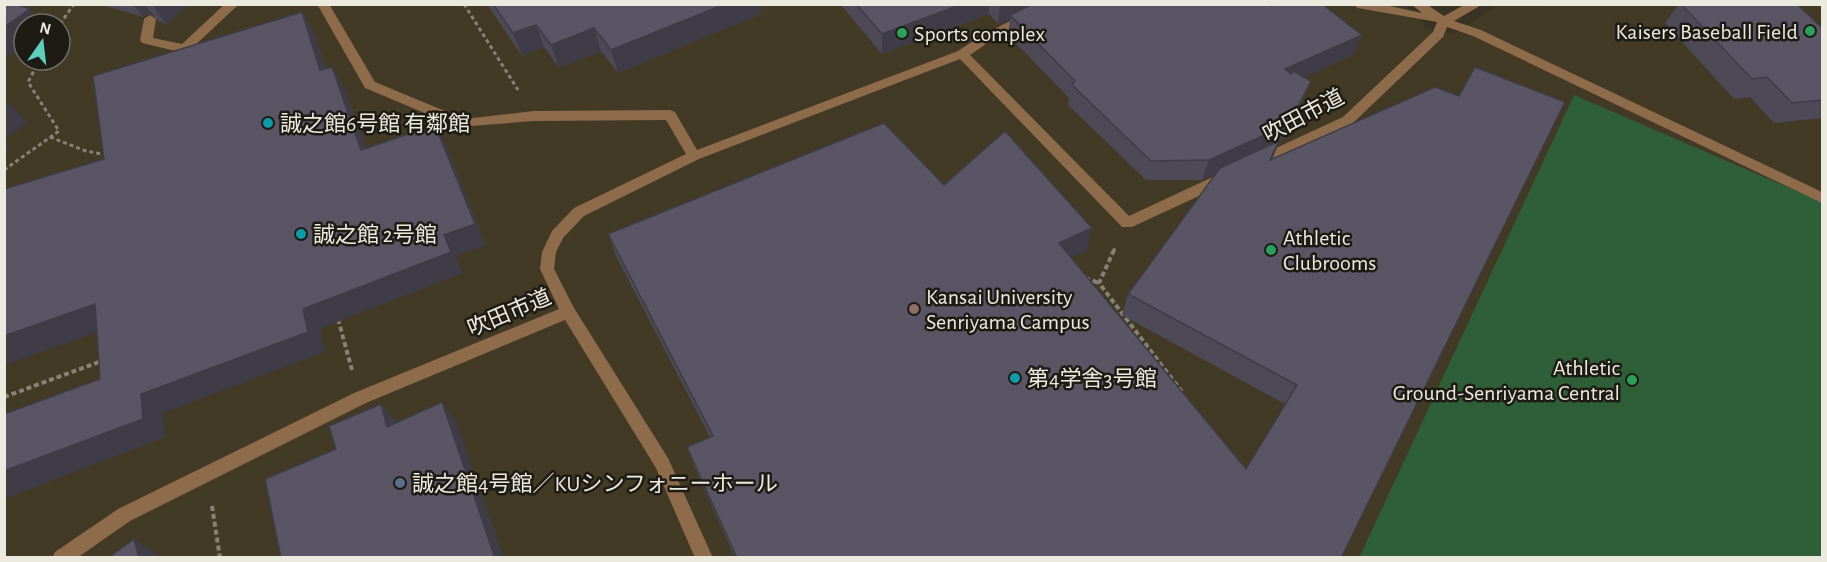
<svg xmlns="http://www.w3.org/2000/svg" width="1827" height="562" font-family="'Alegreya Sans','Noto Sans JP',sans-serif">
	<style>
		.built { fill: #423a25; fill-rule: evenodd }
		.green { fill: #2f5f39 }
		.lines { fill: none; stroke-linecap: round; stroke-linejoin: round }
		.path-far1 { stroke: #878275; stroke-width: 3; stroke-dasharray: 4 3; stroke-linecap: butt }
		.path { stroke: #878275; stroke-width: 4; stroke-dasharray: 5 3; stroke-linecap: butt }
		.minor { fill: #8e6b4a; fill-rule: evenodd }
		.wall { fill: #4d4957 }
		.shaded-wall { fill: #3f3c47 }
		.building { fill: #5a5565; stroke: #3f3c47; stroke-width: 1.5 }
		.leisure-dot { fill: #2e9e5b; stroke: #1e1b15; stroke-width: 2 }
		.culture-dot { fill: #0f9aa8; stroke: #1e1b15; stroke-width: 2 }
		.education-dot { fill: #8d6e63; stroke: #1e1b15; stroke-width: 2 }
		.service-dot { fill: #5c6f8a; stroke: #1e1b15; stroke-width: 2 }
		.labels { text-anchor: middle; stroke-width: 5; stroke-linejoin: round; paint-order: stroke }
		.poi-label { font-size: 22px; fill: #ece9df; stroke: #1e1b15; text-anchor: start }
		.street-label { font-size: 22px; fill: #ece9df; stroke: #1e1b15 }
	</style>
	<rect width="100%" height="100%" fill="#393324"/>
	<path class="built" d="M1403,4L1421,17L1425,28L1454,34L1494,7H1550L1554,4L1822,5V557H5L4,5ZM24,24H60V60H24Z"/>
	<polygon class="green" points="1574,95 1822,202 1822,557 1359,558"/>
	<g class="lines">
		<g class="path-far1">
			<polyline points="464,4 518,90"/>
			<polyline points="60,24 74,4"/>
			<polyline points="50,137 86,151 107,155"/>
			<polyline points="4,170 59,131 28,82 40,60"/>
			<polyline points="1113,252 1116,246"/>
		</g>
		<g class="path">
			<polyline points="1114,250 1099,283 1182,392"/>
			<polyline points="1085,278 1099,283"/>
			<polyline points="338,319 352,370"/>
			<polyline points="4,397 102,361"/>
			<polyline points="212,506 220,558"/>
		</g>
		<g class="minor">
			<polygon points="225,4 239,4 188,52 184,53 142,43 140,40 144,19 150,15 156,19 153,38 182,44"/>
			<path d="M317,4H329L375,82L464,119L534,111L670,110L675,112L697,150L958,51C988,31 1035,4 1072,4L993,39L970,55L1129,216L1219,174H1229L1231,178L1229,182L1132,227H1122L960,59L699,159L584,216L563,238L556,252L554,269L574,308L668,458L713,558H695L656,468L565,320L366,403L130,521L77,558H52L55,552L118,509L354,393L559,309L540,269L542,252L552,231L574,208L686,154L666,120L534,121L458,127L365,88Z"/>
			<polygon points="1352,4 1380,4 1422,13 1411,4 1426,4 1444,16 1466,4 1483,4 1454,21 1481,30 1822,192 1822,203 1473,36 1447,27 1443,37 1353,123 1262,167 1252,167 1250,163 1252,159 1343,117 1433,32 1437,22 1358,8"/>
		</g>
	</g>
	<g class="wall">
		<polygon points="99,4 190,4 166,24 158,21 151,13 143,17"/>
		<polygon points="487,4 760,4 761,14 618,73 601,51 559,68 544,47 522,56"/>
		<polygon points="840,4 1269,4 1353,55 1304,77 1311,81 1302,101 1280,143 1278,145 1272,159 1459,95 1475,67 1341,558 735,558 694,466 687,447 710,437 616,256 608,234 944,185 1087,250 1071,257 1246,469 1285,404 1122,315 1128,294 1217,173 1202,180 1146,180 1068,105 1069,98 1008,35 1010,20 998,24 989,14 882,54"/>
		<polygon points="1679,4 1797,4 1822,28 1822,118 1774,123 1750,97 1734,99 1665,23"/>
	</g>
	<g class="shaded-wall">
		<polygon points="133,4 145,4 151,13 143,17"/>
		<polygon points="152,4 190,4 166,24"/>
		<polygon points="725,4 760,4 761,14 618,73 611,50"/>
		<polygon points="962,4 989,4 989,14 882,54 882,34"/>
		<polygon points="1000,4 1056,4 1010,15 1010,20 998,24"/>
		<polygon points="30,9 42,24 24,24 24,46 4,59 4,27"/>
		<polygon points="302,12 315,35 334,92 320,70"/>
		<polygon points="536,25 544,47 522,56 513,33"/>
		<polygon points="594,28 601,51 559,68 551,45"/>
		<polygon points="1362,35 1353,55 1278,89 1285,69"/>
		<polygon points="332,67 345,89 375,172 361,150"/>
		<polygon points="1311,81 1302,101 1280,143 1278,145 1270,164 1270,160 1277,145 1202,180 1209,160"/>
		<polygon points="9,103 28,123 4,139 4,106"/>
		<polygon points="435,125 447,147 486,245 456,256 463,273 320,329 325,352 163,413 166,437 4,499 4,471 141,394 444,235"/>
		<polygon points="4,143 11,150 4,154"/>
		<polygon points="1092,228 1087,250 1055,265 1059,243"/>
		<polygon points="95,304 118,325 4,365 4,336"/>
		<polygon points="442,402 457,423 504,558 495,558"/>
		<polygon points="381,404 398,424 387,427"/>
		<polygon points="134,539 162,557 162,558 139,558"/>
	</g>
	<g class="building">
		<polygon points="4,4 14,4 30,9 4,27"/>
		<polygon points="493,4 725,4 611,50 594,28 551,45 536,25 513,33"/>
		<polygon points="856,4 962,4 882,34"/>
		<polygon points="1033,4 1269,4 1271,6 1276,4 1322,4 1362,35 1285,69 1291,74 1293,71 1311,81 1289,124 1209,160 1151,161 1072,85 1075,81 1010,15"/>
		<polygon points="1681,4 1797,4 1822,28 1822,100 1792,103 1767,77 1752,79"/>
		<polygon points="302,12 320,70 332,67 361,150 435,125 475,224 444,235 451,252 303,309 308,332 141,394 143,419 4,471 4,414 100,379 95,304 4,336 4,189 104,159 93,76"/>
		<polygon points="1475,67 1565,102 1341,558 737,558 687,447 713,436 608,234 884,123 944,185 1005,131 1092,228 1059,243 1246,469 1297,385 1128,294 1220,168 1279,141 1270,160 1435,87 1459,96"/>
		<polygon points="442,402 495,558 281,558 265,479 336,449 329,426 381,404 387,427"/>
		<polygon points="134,539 139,558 108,558"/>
	</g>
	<g class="leisure-dot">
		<circle cx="1810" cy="31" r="6"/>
		<circle cx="902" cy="33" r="6"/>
		<circle cx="1271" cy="250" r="6"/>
		<circle cx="1632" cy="380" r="6"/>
	</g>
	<g class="culture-dot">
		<circle cx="268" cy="123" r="6"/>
		<circle cx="301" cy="234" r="6"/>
		<circle cx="1015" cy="378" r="6"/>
	</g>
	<circle class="education-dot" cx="914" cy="309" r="6"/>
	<circle class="service-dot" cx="400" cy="483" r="6"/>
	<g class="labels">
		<g class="poi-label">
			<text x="1798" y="39" text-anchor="end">Kaisers Baseball Field</text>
			<text x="914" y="41">Sports complex</text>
			<text x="280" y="131">誠之館6号館 有鄰館</text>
			<text x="313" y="242">誠之館 2号館</text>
			<text x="1283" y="245">Athletic<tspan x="1283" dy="25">Clubrooms</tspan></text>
			<text x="926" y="304">Kansai University<tspan x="926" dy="25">Senriyama Campus</tspan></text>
			<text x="1620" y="375" text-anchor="end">Athletic<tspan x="1620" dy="25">Ground-Senriyama Central</tspan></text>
			<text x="1027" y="386">第4学舎3号館</text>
			<text x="412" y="491">誠之館4号館／KUシンフォニーホール</text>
		</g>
		<g class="street-label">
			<text transform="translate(1303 115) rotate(-28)" y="8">吹田市道</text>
			<text transform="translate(509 312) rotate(-23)" y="8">吹田市道</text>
		</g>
	</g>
	<rect width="1827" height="562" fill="none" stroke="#ece9df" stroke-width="12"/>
	<g transform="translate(42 42) rotate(14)"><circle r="28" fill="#1e1b15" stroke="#706d66" stroke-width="1.5"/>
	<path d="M0-4.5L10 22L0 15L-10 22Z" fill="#5ccebb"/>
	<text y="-9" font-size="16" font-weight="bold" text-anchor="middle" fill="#ece9df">N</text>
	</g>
</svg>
